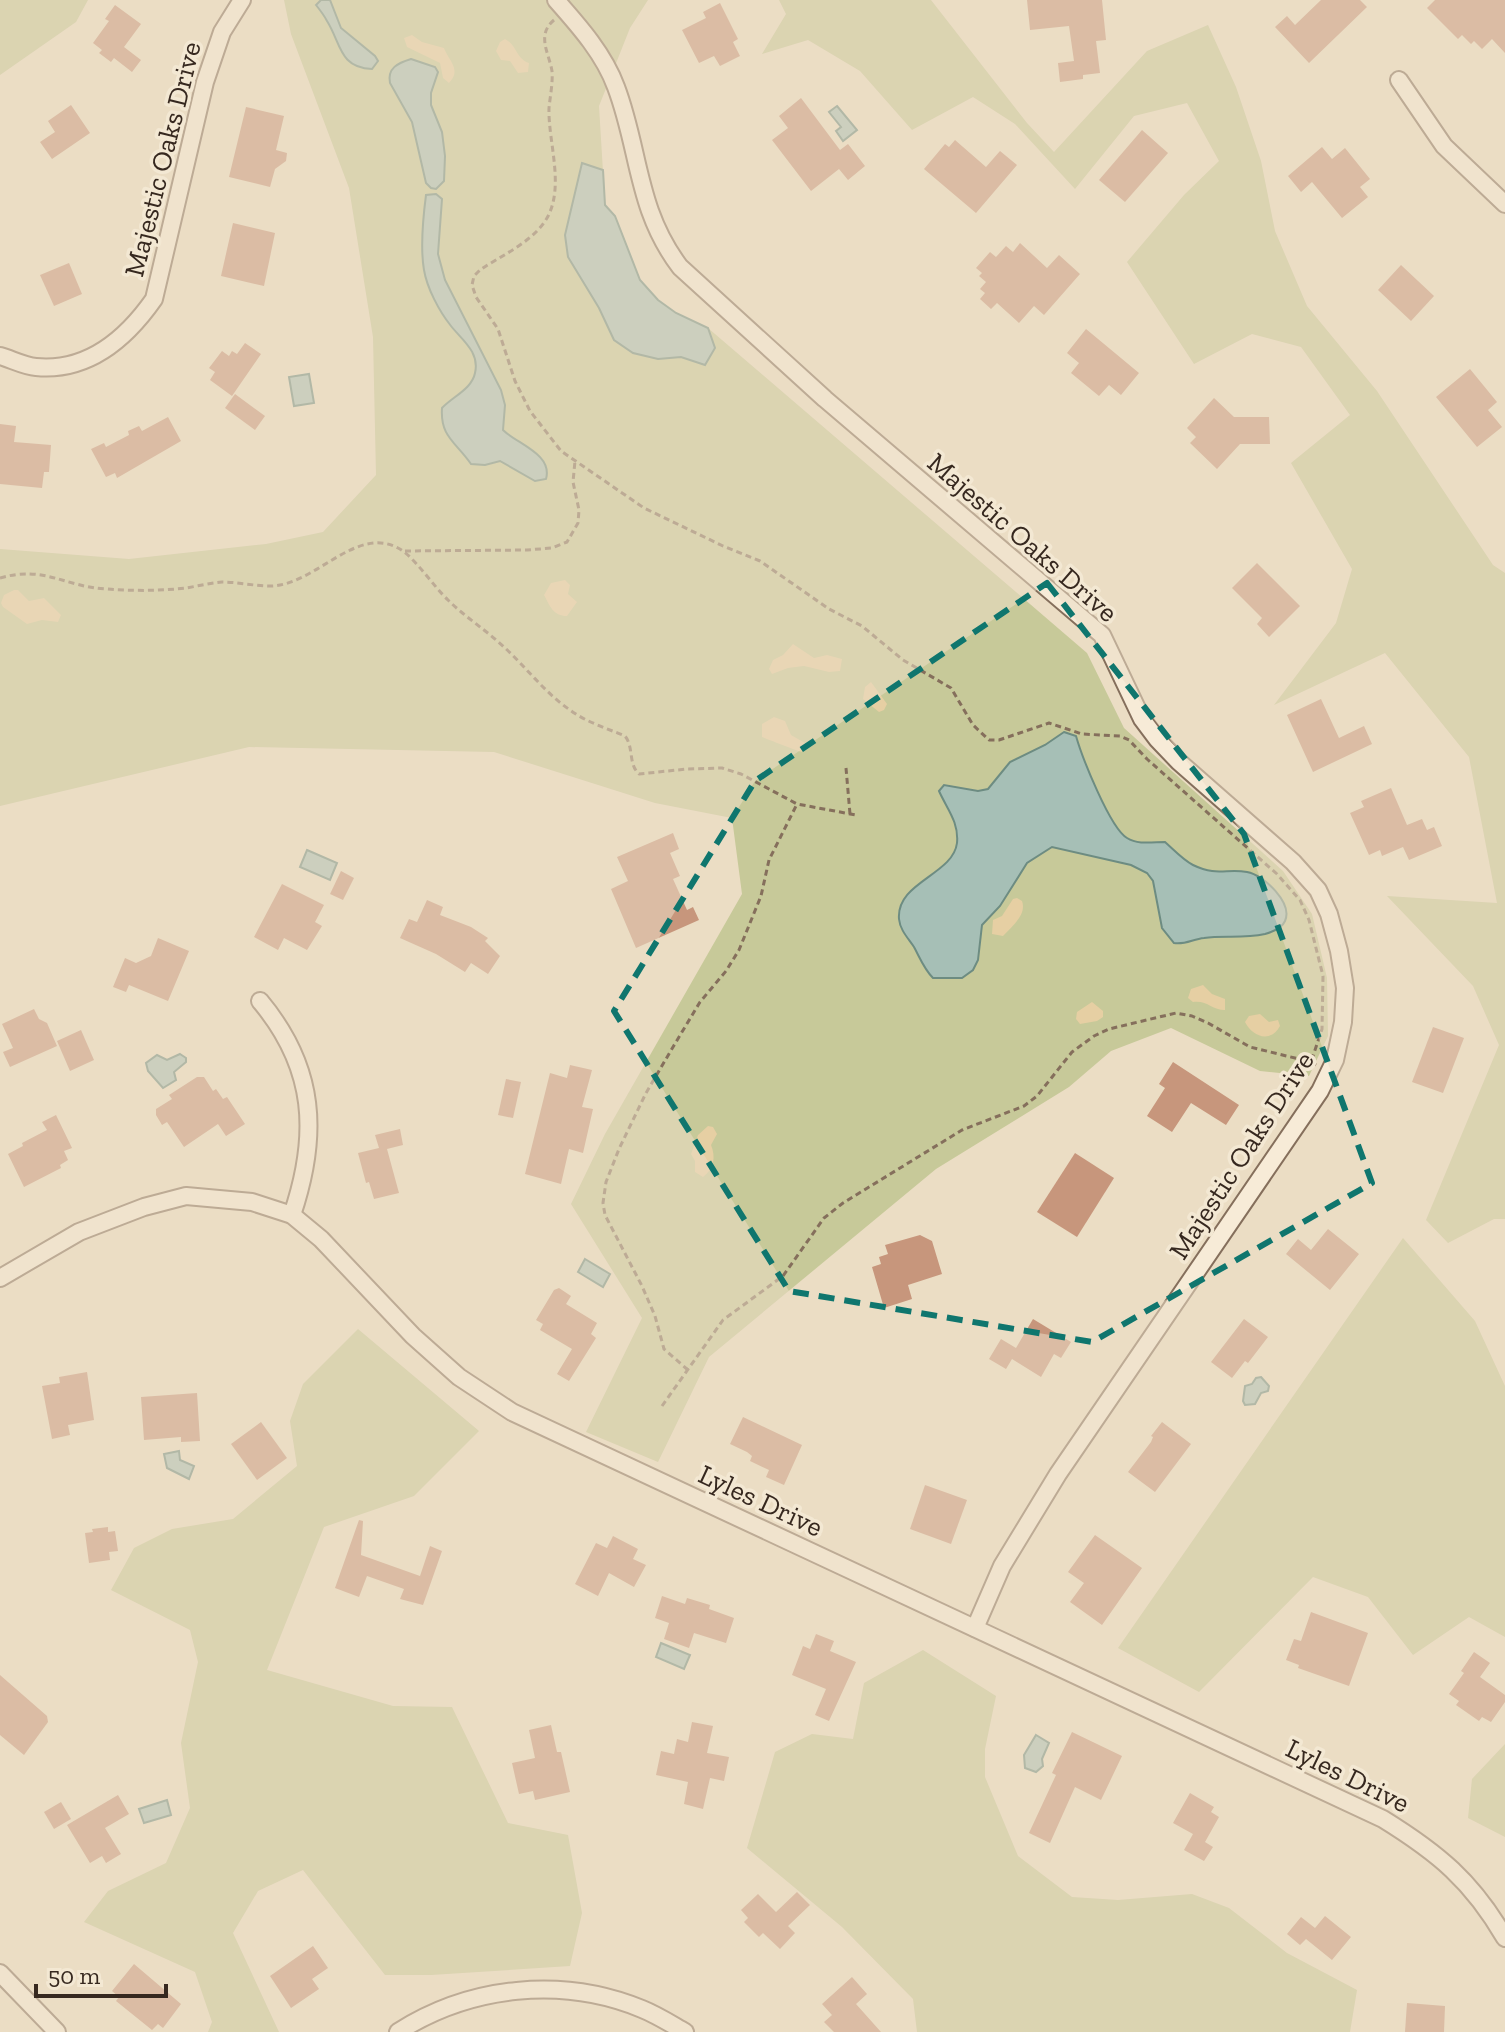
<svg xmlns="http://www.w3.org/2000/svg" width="1505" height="2032" font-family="'Zilla Slab',serif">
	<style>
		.green { fill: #c7c999 }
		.sand { fill: #e6cfa3 }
		.water { fill: #a6bfb6; stroke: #6d8c82; stroke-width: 2 }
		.building { fill: #c7967c }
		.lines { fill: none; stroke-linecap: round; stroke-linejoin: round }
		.minor-casing { stroke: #856f5c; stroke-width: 20 }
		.path { stroke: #856f5c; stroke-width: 3; stroke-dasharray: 6 4; stroke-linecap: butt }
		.minor { stroke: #f7ebd7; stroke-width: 16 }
		.marked { fill: none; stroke: #0f766e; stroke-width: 6; stroke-dasharray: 16 10; stroke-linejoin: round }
		.labels { text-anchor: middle; stroke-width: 7; stroke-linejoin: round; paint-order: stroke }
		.street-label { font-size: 28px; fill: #36281f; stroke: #f3e8d3 }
	</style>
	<rect width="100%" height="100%" fill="#ebddc4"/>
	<g class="green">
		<polygon points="0,0 88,0 76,22 0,75"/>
		<polygon points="284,0 648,0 630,28 599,106 605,205 615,216 640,280 658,300 676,313 708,328 1087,653 1124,728 1283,871 1312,914 1327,978 1328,1036 1309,1076 1260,1071 1171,1028 1111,1051 1069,1087 936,1169 709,1357 658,1462 586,1432 642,1318 571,1204 605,1134 742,894 732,818 655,803 494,752 249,747 0,806 0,549 129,559 266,544 323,532 376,475 373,337 349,188 291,34"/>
		<polygon points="779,0 931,0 1027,123 1054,152 1147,51 1208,25 1236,87 1261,161 1275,231 1307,306 1377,391 1493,565 1505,573 1505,1219 1494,1219 1448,1243 1426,1220 1499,1045 1473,986 1387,896 1497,903 1469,757 1385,653 1274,705 1336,623 1352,569 1291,463 1350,415 1301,347 1252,334 1194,364 1127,262 1184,195 1219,161 1187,103 1134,116 1075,189 1015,124 973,97 912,130 860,71 808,40 762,54 786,14"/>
		<polygon points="1403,1238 1475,1321 1505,1386 1505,1637 1469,1617 1413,1655 1368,1597 1313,1577 1199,1692 1118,1648"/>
		<polygon points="358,1329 479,1431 414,1496 324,1527 267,1670 393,1706 452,1707 508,1823 568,1835 582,1913 570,1966 431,1975 385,1975 303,1870 258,1891 233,1933 279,2032 208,2032 212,2022 195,1972 84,1922 108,1891 166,1863 190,1808 181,1743 198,1662 190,1630 111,1590 134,1548 172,1529 233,1519 297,1466 290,1421 303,1384"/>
		<polygon points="923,1650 996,1696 985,1749 985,1777 1018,1856 1072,1897 1118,1900 1192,1894 1229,1908 1287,1953 1357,1990 1350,2032 917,2032 913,1999 842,1927 747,1848 775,1752 812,1734 853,1739 864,1683"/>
		<polygon points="1505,1744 1505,1837 1468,1818 1472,1779"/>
	</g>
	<g class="sand">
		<path d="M412,35L422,42L444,48C449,61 462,70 449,83L443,78L440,63L407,47L404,38Z"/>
		<path d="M505,39C517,45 516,59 529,63L528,72L518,73L510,61L501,60L496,51L500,42Z"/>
		<path d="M565,580L570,585L568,594L577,602L567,616C553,616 550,606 544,595L551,583Z"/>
		<polygon points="14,590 18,590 29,601 44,598 61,615 58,622 42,620 27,624 3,607 1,603 4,595"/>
		<polygon points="793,644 814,658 827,655 842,659 840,671 829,672 804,666 788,668 772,674 769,669 773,660 783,655"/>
		<polygon points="871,682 887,704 884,710 879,712 863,699 865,687"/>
		<path d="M774,717L785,721L791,735L805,743L802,752C800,752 767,739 762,737V724Z"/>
		<path d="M1017,898L1022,901C1027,915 1012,926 1003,936L992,934L993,920L1002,916L1013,899Z"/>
		<path d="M1203,985L1212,994L1225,999V1010C1212,1010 1207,1000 1193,1002L1188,998L1191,989Z"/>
		<polygon points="1092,1002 1103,1011 1103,1017 1097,1021 1080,1024 1076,1019 1077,1012"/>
		<path d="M1260,1014L1269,1022L1278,1020L1280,1026C1270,1044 1252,1036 1245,1022L1249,1016Z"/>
		<path d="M708,1126L713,1127L717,1134L711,1145C716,1157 714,1169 703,1177L695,1172V1161L691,1154L698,1135Z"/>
	</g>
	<g class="water">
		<path d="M321,0H330L341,28L375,56L378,61L372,69C339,68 341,43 327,21C324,15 320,10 316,5Z"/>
		<path d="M411,59L435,67L438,72L431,93V105L442,132L445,156L444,181L436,189L431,188L426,183L412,122L390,83C387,68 398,63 411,59Z"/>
		<polygon points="837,106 857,130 843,141 836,131 841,127 829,112"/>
		<polygon points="582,163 603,170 605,205 615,216 640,280 658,300 676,313 708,328 715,348 705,365 681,357 658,359 633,353 614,340 599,308 568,257 565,235"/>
		<path d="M436,194L442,199L438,254L445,280L501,390L505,405L503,430C517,444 553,454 546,479L535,481L500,461L485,465L471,464C456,442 440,437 442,408C452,397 472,389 475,373C480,352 462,340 451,326C439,311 427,288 424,270C420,247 423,218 426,195Z"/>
		<polygon points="309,374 314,403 294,406 289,377"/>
		<path d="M1064,732L1076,736C1082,757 1110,828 1127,838C1138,845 1153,842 1165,842C1174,850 1183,860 1193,865C1218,877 1226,868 1247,872C1264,875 1293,903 1285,921C1282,928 1272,932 1265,934C1242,939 1224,935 1204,938C1193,939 1185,945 1174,943L1162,928L1153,881L1147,873L1131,865L1052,847L1027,863L1000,906L982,925L978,960L973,970L962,978H933C924,969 920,958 914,947C908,938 900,930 899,919C896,882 953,875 957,843C959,822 947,809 939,791L944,785L978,791L988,789L1010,762L1045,745Z"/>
		<polygon points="307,850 337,863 330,880 300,867"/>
		<polygon points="180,1054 186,1058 186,1062 174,1072 176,1080 163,1088 148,1071 146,1063 157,1055 167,1060"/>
		<polygon points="585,1259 610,1274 603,1287 578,1272"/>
		<polygon points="1261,1377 1269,1386 1268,1391 1261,1393 1255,1404 1245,1405 1243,1401 1245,1386 1252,1384 1256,1378"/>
		<polygon points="179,1451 180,1460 194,1466 189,1479 167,1468 164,1454"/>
		<polygon points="661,1643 690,1655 684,1669 656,1657"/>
		<polygon points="1036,1735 1049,1743 1042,1759 1043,1766 1036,1772 1025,1768 1024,1755"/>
		<polygon points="167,1800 171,1815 144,1823 139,1809"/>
	</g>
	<g class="building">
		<polygon points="1027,0 1102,0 1106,40 1096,41 1100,73 1083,75 1083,79 1060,82 1058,63 1074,61 1069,26 1030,30"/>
		<polygon points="1321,0 1360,0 1367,7 1309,63 1275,27 1287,16 1295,25"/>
		<polygon points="1435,0 1505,0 1505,53 1492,39 1482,49 1474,41 1471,44 1462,35 1458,39 1427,8"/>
		<polygon points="720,3 738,39 733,42 740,56 720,66 714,56 699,63 682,30 706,18 703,12"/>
		<polygon points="115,5 141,24 124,47 141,60 132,72 114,58 111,62 99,53 102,50 93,43 109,21 105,19"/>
		<polygon points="801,98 840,150 848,144 865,166 848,180 839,169 811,191 772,140 788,128 779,116"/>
		<polygon points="71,105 90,133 52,159 40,142 55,132 48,121"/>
		<polygon points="246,107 284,116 276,150 287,153 286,161 275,169 270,187 229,177"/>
		<polygon points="1142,130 1168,153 1125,202 1099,180"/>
		<polygon points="955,140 986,167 1000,151 1017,165 976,213 924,169 945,144 949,147"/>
		<polygon points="1322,147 1332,159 1345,148 1370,179 1360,187 1368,197 1342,218 1312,182 1301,192 1288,176"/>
		<polygon points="233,223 275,233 264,286 221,276"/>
		<polygon points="1020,243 1047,268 1059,255 1080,274 1044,315 1034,306 1019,323 997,303 991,309 980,299 985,293 980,289 986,282 979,276 982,273 976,268 990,252 996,257 1006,246 1013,252"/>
		<polygon points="69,263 82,294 54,306 40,275"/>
		<polygon points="1401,265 1434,296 1411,321 1378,290"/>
		<polygon points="1086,329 1139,373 1121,395 1109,385 1099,396 1071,373 1079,363 1067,353"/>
		<polygon points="245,343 261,354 232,396 210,380 215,372 209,368 222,351 229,356 232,351 237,354"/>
		<polygon points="1470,369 1497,402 1488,410 1502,427 1477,447 1436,397"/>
		<polygon points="235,394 265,416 255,430 225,408"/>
		<polygon points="1214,398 1234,417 1269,417 1270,444 1240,444 1217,469 1190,443 1196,437 1187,428"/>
		<polygon points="168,417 181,441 117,478 115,473 106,477 91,449 104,443 106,447 129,435 128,431 139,426 142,431"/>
		<polygon points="0,424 16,426 14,442 51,445 49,472 44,472 42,488 0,484"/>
		<polygon points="1257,563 1300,606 1269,637 1257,624 1262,618 1232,588"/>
		<polygon points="1321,699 1339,738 1364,726 1372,744 1313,772 1287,715"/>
		<polygon points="1391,788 1407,825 1422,819 1427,830 1434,827 1442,846 1409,860 1403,847 1382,856 1380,850 1369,855 1350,813 1364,807 1361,801"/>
		<polygon points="673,833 679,849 670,853 680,876 673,879 687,910 693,907 699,920 636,948 611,889 628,881 617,857"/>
		<polygon points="341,871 354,878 343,900 330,894"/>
		<polygon points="282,884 324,905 315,922 322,926 307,950 284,938 278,950 254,937"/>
		<polygon points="427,900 443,907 440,915 471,927 488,938 485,941 500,956 488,974 471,963 465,972 436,954 400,938 409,919 417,922"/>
		<polygon points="158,938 189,951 168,1001 129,985 126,992 113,987 125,958 136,963 151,956"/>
		<polygon points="34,1009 39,1019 47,1023 57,1046 10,1067 3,1052 13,1048 2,1024"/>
		<polygon points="1433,1027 1464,1038 1443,1093 1412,1082"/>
		<polygon points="81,1030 94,1060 70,1071 57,1041"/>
		<polygon points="1173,1062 1239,1105 1226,1125 1191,1103 1172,1132 1147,1116 1165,1088 1159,1084"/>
		<polygon points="570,1065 592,1070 582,1107 593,1109 583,1153 569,1149 561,1184 525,1174 550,1073 567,1078"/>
		<polygon points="197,1077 204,1077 213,1091 216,1089 223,1099 227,1097 245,1124 226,1136 218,1124 184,1147 167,1122 162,1125 156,1115 156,1109 172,1099 169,1095"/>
		<polygon points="506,1079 521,1082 513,1118 498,1115"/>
		<polygon points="56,1115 72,1148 64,1151 68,1160 60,1165 61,1168 24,1187 8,1154 23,1146 22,1143 47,1130 42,1122"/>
		<polygon points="400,1129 403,1145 387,1149 399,1193 374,1199 369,1182 366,1183 358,1153 379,1148 375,1135"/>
		<polygon points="1075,1153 1114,1178 1077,1237 1037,1212"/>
		<polygon points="1328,1229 1359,1254 1330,1290 1286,1254 1298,1239 1311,1250"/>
		<polygon points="920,1235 932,1241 942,1274 908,1285 912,1299 884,1308 872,1267 881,1264 879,1257 888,1254 885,1245"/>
		<polygon points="559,1288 571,1296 566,1304 597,1323 591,1334 596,1338 569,1381 557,1374 572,1349 540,1330 543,1324 536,1320 554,1290"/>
		<polygon points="1033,1319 1071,1342 1061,1358 1054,1354 1041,1377 1012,1359 1006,1369 989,1359 1001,1339 1016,1348"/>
		<polygon points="1244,1319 1268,1337 1248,1363 1245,1361 1232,1378 1211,1362"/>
		<polygon points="87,1372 94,1420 68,1425 70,1435 52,1439 42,1386 60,1383 59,1377"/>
		<polygon points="197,1393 200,1441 181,1442 181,1437 144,1440 141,1397"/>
		<polygon points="743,1417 802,1445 784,1485 766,1477 769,1470 750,1461 752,1456 747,1452 730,1444"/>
		<polygon points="261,1422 287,1458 257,1480 231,1444"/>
		<polygon points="1162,1422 1191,1444 1155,1492 1128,1472 1151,1442 1153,1437 1151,1436"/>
		<polygon points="925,1485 967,1500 951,1544 910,1529"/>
		<polygon points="359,1520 363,1521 361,1555 420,1576 430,1546 442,1551 423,1605 400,1599 404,1589 367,1576 359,1597 335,1588"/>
		<polygon points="108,1527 108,1532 115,1531 118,1551 109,1552 110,1560 89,1563 85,1533 93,1532 92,1529"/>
		<polygon points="1095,1535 1142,1568 1102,1625 1070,1602 1084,1583 1068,1572"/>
		<polygon points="613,1536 638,1549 633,1559 646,1565 634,1587 609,1573 598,1596 575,1584 596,1543 607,1548"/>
		<polygon points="662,1596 685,1604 687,1598 710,1605 709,1609 734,1618 726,1643 694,1633 689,1648 664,1639 669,1623 655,1618"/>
		<polygon points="1311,1612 1368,1633 1349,1686 1298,1668 1299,1665 1286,1660 1294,1639 1301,1641"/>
		<polygon points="816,1634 834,1641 830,1651 856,1662 829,1721 815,1715 826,1689 792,1675 803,1646 810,1649"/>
		<polygon points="1474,1652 1490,1663 1480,1677 1505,1695 1505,1702 1491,1722 1482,1717 1479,1721 1456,1705 1459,1701 1449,1694 1464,1673 1461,1671"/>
		<polygon points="0,1675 47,1716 48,1722 24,1755 0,1735"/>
		<polygon points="692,1722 713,1726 707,1753 729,1757 724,1781 710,1778 703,1809 684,1804 688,1782 656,1775 661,1751 674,1754 677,1739 688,1742"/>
		<polygon points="551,1725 557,1752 561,1752 570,1792 535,1800 533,1791 519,1794 512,1763 535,1758 529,1730"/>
		<polygon points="1072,1732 1122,1756 1101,1800 1075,1787 1050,1843 1029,1833 1056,1775 1052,1773"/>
		<polygon points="1190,1793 1214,1807 1211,1812 1219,1817 1205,1842 1213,1847 1204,1861 1184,1850 1193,1834 1173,1823"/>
		<polygon points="118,1795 129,1814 105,1828 121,1854 106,1863 102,1856 90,1863 67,1825"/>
		<polygon points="61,1802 71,1819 54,1829 44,1812"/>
		<polygon points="797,1892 810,1905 788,1926 795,1933 780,1949 763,1933 759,1937 744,1922 748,1918 741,1910 758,1894 776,1912"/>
		<polygon points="1325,1916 1351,1937 1332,1960 1306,1939 1300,1945 1287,1934 1301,1917 1315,1928"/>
		<polygon points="313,1946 328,1968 312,1979 319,1989 291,2008 270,1976"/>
		<polygon points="134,1964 181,2004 163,2028 158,2024 152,2030 116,2001 119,1997 112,1991"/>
		<polygon points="852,1977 867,1994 856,2004 881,2032 834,2032 824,2022 832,2015 822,2004"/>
		<polygon points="1407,2003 1445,2006 1444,2032 1405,2032"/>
	</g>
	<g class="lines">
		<defs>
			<g id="minor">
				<path d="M556,0C579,26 604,54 616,87C640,150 636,209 680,267L825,399L1102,635L1142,719L1157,739L1179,762L1293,862L1318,890L1329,914L1339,951L1345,988L1343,1022L1335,1060L1320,1091L1058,1474L1002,1566L975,1628"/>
				<polyline points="1399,80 1444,146 1505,204"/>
				<path d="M0,356C11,359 24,366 36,367C88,372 126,339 154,299L205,82L222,32L242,0"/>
				<path d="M260,1001C316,1068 319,1135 292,1215"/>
				<path d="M0,1278L79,1232L144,1207L186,1196L252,1202L292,1215L321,1239L413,1336L459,1377L512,1412L1383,1819C1438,1853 1472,1881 1505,1938"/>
				<polyline points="0,1973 57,2032"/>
				<path d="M398,2032C470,1986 562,1976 642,2009C657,2015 671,2024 685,2032"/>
			</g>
		</defs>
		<use href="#minor" class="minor-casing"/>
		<g class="path">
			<path d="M554,20C536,35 549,53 552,71C553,83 550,97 549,108C548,142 565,186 547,218C533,242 502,255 480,270L474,276L472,285L476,297L498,329L515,381L530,411L561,451L644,508L723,546L760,561L829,609L862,626L903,660L951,688L973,725L989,740H999L1049,723L1082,734L1120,736L1129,740L1147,759L1277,874L1300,900L1309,920L1323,976L1322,1029L1311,1062L1316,1065"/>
			<polyline points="405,551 527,550 552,548 567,542 578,523 579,510 573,482 575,461"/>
			<path d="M0,578C45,565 64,587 107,589C132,591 160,591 186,588C198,586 210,583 222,582C238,582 254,586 270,586C315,586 355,525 398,548C413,555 434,587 448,600C465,617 486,630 504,647C526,667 545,693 570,710C586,722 606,728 625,736C634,747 628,764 639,774L687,769L722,768L741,774L797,804L856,815"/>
			<polyline points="846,768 850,814"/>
			<polyline points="688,1370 664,1349 655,1316 642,1286 605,1215 603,1203 606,1182 619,1149 646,1093 673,1047 700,1002 726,971 739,950 761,896 769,860 797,804"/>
			<polyline points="662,1406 723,1320 783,1276 824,1218 843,1203 962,1130 1024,1106 1037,1096 1072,1052 1094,1036 1109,1029 1176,1013 1192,1016 1208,1023 1250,1047 1311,1062"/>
		</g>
		<use href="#minor" class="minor"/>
	</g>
	<path d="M0 0H1505V2032H0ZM1047,583L1244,834L1372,1183L1092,1342L789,1291L614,1011L755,781Z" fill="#ebddc4" fill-opacity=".55" fill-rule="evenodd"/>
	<path class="marked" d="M1047,583L1244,834L1372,1183L1092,1342L789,1291L614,1011L755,781Z"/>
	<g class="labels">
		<g class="street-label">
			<text transform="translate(162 159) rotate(-76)" y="10">Majestic Oaks Drive</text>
			<text transform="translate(1023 537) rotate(41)" y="10">Majestic Oaks Drive</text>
			<text transform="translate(1241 1155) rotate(-57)" y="10">Majestic Oaks Drive</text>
			<text transform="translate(761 1500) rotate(25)" y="10">Lyles Drive</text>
			<text transform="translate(1348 1775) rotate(26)" y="10">Lyles Drive</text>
		</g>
	</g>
	<path d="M36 1984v12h130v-12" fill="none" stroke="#36281f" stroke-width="4"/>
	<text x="48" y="1984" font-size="24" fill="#36281f" stroke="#f3e8d3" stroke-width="6" paint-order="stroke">50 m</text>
</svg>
